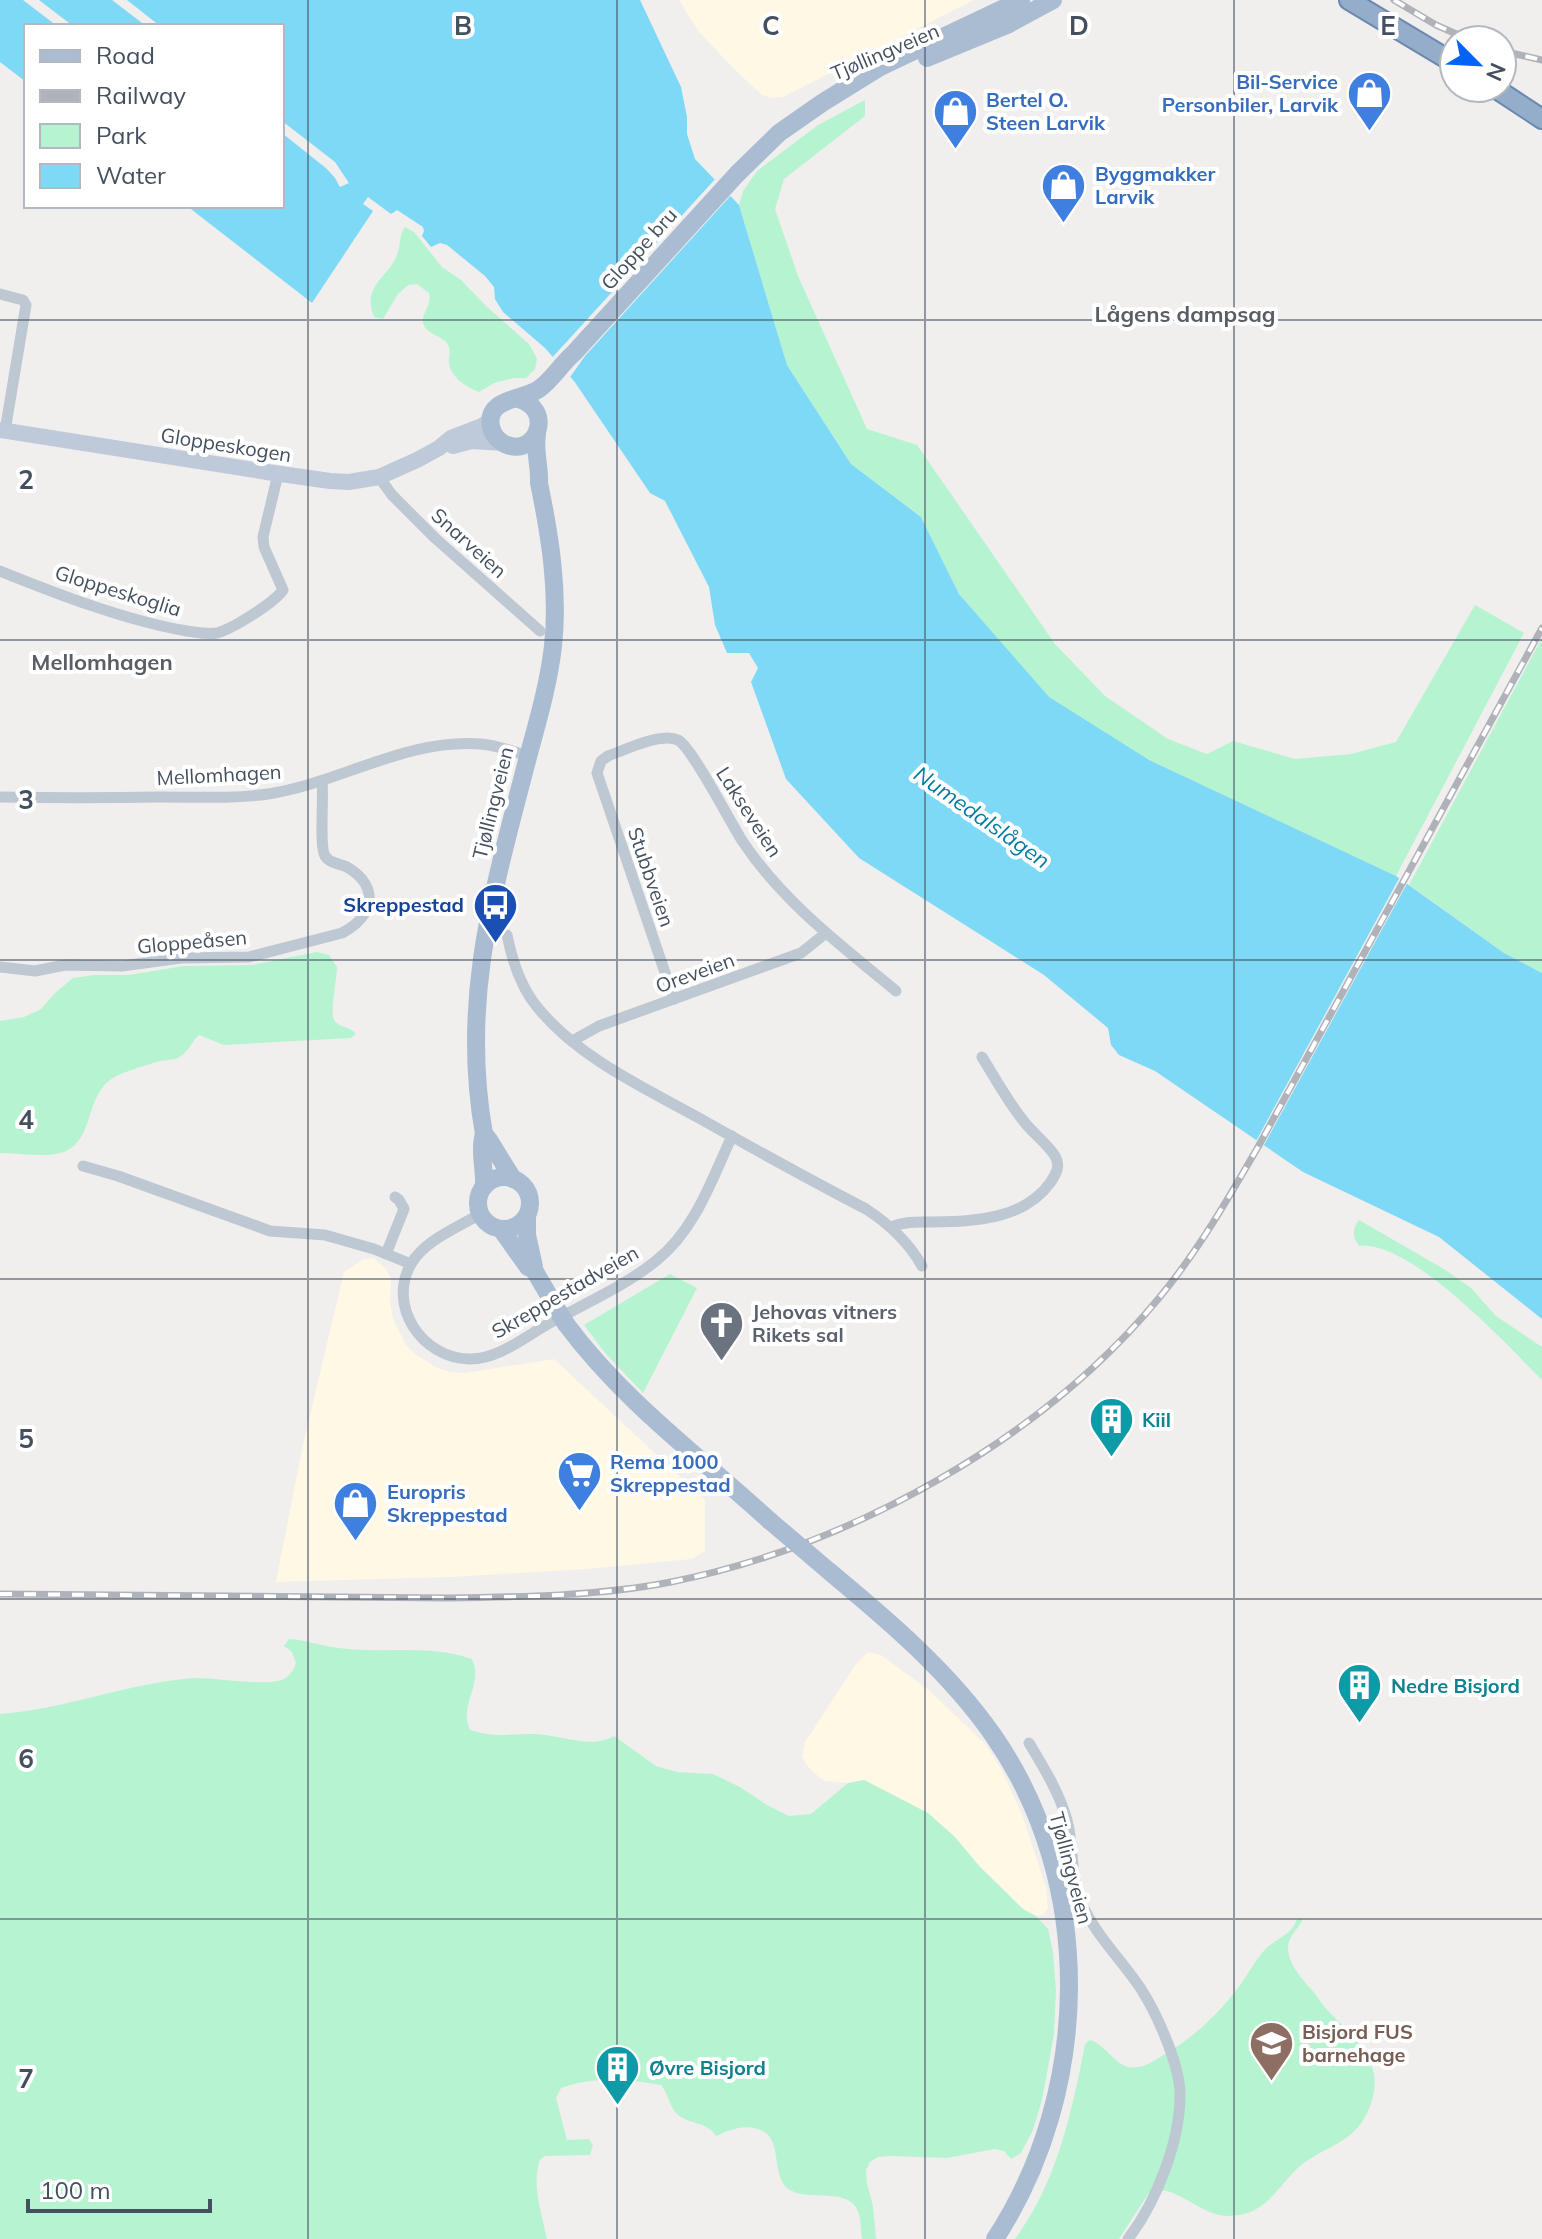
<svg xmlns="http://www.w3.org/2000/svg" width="1542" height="2239" font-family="Mulish,sans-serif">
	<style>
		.commercial { fill: #fef8e5 }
		.green { fill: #b6f4d1 }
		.water { fill: #7ed9f7 }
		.pier { fill: #f1eeee }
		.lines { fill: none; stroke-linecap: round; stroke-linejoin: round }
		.trunk-casing { stroke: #6b88af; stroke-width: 22 }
		.minor { stroke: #bdc8d2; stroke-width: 11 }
		.secondary { stroke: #becada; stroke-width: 16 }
		.primary { stroke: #aabcd1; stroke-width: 18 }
		.trunk { stroke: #94adca; stroke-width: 18 }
		.rail-casing { stroke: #afb3b9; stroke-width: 7 }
		.rail { stroke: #fff; stroke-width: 4; stroke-dasharray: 12; stroke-linecap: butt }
		.primary-bridge { stroke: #aabcd1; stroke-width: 18 }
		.grid { fill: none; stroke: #44505e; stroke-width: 2; stroke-opacity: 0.55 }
		.labels { text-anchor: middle; stroke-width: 8; stroke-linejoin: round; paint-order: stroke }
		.street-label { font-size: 20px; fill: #44505e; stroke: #fff }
		.shop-label { font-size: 20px; font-weight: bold; fill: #366cbe; stroke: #fff; text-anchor: start }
		.transit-label { font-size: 20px; font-weight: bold; fill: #164399; stroke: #fff; text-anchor: end }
		.worship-label { font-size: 20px; font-weight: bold; fill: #5b616d; stroke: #fff; text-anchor: start }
		.culture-label { font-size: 20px; font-weight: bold; fill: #0d838f; stroke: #fff; text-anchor: start }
		.education-label { font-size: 20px; font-weight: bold; fill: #785e54; stroke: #fff; text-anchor: start }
		.neighbourhood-label { font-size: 22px; font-weight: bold; fill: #5a5e64; stroke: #fff }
		.water-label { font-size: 22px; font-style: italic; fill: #027ba5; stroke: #fff }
		.grid-label { font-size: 26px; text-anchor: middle; font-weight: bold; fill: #44505e; stroke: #fff; stroke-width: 8; stroke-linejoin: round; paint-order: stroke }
	</style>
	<rect width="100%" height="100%" fill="#f1eeee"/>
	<g class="commercial">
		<polygon points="679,0 974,0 783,97 772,98 762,95 737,72 699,32"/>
		<polygon points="374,1258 387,1270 391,1278 390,1300 393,1319 406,1345 414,1353 434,1366 449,1372 464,1373 554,1359 705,1500 705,1551 692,1559 587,1569 451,1577 276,1582 302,1449 344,1272 364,1259"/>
		<polygon points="868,1652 881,1655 930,1691 986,1745 1001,1769 1022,1814 1046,1888 1048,1908 1043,1915 1036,1916 1023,1909 980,1867 955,1837 928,1813 864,1780 848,1783 824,1781 810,1769 802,1757 805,1742 856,1664"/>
	</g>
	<g class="green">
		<polygon points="865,100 865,116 784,179 775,209 798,276 867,429 917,445 1055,644 1105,696 1168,739 1207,754 1233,741 1295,759 1351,754 1396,742 1475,605 1524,633 1396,876 1148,760 1049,698 959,594 921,517 851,464 787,365 739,205 743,191 757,171 818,125"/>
		<path d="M405,227L414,232L442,267L461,280L486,306L529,344L537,359L535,369L526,378H514L494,383L479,392C466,387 450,377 449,362C448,354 452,351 447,343C440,335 426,334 423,323C421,313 432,307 429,293L417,284L408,285L398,294L383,319L374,317C361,284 390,278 398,252C401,243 399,235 405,227Z"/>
		<polygon points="1542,638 1542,973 1504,953 1409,885"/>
		<path d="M317,952L329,955L337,967C337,977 330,1013 334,1020C339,1028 350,1026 356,1034L351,1038L224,1045L199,1035C192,1041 188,1053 178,1058C173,1060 165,1060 160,1061C144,1066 127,1070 113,1078C82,1097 97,1147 56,1154C39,1157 18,1153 0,1153V1021L24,1017L41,1009L56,992L73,978L94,975H128L184,966L252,965Z"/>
		<path d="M1359,1220L1444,1269L1471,1288L1496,1316L1542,1347V1380C1507,1345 1410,1239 1359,1246C1352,1236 1352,1229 1359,1220Z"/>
		<polygon points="670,1274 697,1288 643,1393 606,1354 584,1325"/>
		<path d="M289,1639C306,1640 322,1646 339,1648C384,1654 429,1644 472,1659C484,1685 458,1705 470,1730C496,1738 507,1734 533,1734C559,1734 591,1750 614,1736L656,1766L677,1772L713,1774L740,1787L767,1805L789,1816L811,1814L848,1783L864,1780L928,1813L955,1837L980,1867L1023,1909L1036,1916L1048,1929L1053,1952L1056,1991L1054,2034L1042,2100L1033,2130L1021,2153L1011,2159L1004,2151L995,2149L947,2158L889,2156L878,2157L870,2162L866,2170L867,2183L873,2206L876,2239H862C861,2231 861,2221 859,2214C850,2184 807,2204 787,2188C770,2172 784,2137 758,2129C742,2124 730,2130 716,2136C707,2121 689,2125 677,2114C670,2108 669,2095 661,2085C629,2079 592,2076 561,2088L556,2098L567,2140L589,2139L593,2145L590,2155L545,2156L540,2160C531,2183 542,2215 547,2239H0V1714C66,1709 128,1683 194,1678C216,1677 269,1688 286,1678C291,1674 294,1669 296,1663L292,1652L284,1646Z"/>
		<path d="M1301,1918L1302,1921C1297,1930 1288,1937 1288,1948C1288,1963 1301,1978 1311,1989C1318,1997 1322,2005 1330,2013C1359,2042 1388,2066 1368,2111C1356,2139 1332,2145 1308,2160C1278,2180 1271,2217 1226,2216C1198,2215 1171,2179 1148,2194L1119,2239H1015C1057,2182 1072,2112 1085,2044L1090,2040C1109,2045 1116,2074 1143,2066C1152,2063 1161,2056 1170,2051C1196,2035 1219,2013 1238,1988C1246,1977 1253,1964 1262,1953C1272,1940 1293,1935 1297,1919Z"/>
	</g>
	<polygon class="water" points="0,0 640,0 681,87 687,117 687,134 695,159 739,205 787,365 851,464 921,517 959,594 1049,697 1149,760 1396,876 1504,953 1542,973 1542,1319 1439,1237 1303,1172 1155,1071 1119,1055 1111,1045 1108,1028 1044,975 859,858 786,779 751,682 758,668 749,653 727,653 715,625 709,587 665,501 650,493 574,381 545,348 503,312 495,299 494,287 485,276 447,245 440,243 431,247 422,236 424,231 423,227 397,210 391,214 368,197 363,204 373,211 312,303 187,206 282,206 282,26 26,26 26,82 0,62"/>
	<g class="pier">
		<polygon points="23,0 39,0 73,26 57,26"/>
		<polygon points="112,0 127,0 160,26 146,26"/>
		<polygon points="282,121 335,162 349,183 340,187 335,178 327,169 282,133"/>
		<polygon points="717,177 733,193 585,356 568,380 550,360"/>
		<polygon points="1401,875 1409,880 1264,1145 1256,1141"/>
	</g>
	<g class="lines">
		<defs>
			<g id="trunk">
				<polyline points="1349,0 1454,63"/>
				<polyline points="1495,88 1542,119"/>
			</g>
		</defs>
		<use href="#trunk" class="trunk-casing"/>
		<g class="minor">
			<polyline points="0,294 23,300 26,305 5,431"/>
			<polyline points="379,477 392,495 435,538 540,631"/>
			<path d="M0,571C57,594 127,621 187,631C196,632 207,635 217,633C232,629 274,603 283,590L264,547L263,537L278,474"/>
			<path d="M0,797C53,798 106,798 159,797C195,797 232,799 268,794C340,783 406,738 481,744C496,745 513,751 528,756"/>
			<path d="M507,935C512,960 521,988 538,1008C579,1058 643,1087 699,1118C754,1149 810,1180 866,1209C889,1224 908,1241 922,1266"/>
			<path d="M0,967L35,971L65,965L122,966L181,958L249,957L342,933C373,917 381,887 347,867C339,863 330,864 325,856C319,846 324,798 322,782"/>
			<path d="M674,999L597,773L601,761L608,756C625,750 661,732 678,740C692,747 731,824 743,842C783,902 842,946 896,991"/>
			<polyline points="572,1041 599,1026 801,953 826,933"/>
			<polyline points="83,1166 118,1176 270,1231 325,1235 374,1249 411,1264"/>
			<path d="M480,1214C457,1228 425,1240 411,1264C387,1306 422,1358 469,1359C496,1360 524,1338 546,1325C583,1304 624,1287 657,1260C695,1230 712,1179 732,1136"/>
			<path d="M891,1227C905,1221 918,1222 933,1222C975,1221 1023,1220 1050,1183C1056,1174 1061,1166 1055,1156C1046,1142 1031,1132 1022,1119C1007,1100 995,1078 982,1057"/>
			<polyline points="386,1254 404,1209 399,1200 395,1197"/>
			<path d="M1029,1743C1044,1768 1059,1792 1067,1820C1074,1846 1070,1879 1082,1904C1096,1936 1122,1960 1141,1989C1157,2014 1178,2061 1180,2091C1181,2140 1157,2201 1128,2239"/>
		</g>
		<g class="secondary">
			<polyline points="0,430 267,472 330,481 349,482 379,477 417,460 439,448 451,438 482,426 491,420"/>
			<polyline points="453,446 472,441 503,443"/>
		</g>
		<g class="primary">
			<polyline points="927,58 1007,25 1053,0"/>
			<path d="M518,399C554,408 538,456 507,445C499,442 493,435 491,427C485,398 523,400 539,389C553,379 561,364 574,353L737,174L779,133L822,103L880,67L1021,0"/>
			<polyline points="484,1134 489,1140 513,1179"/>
			<circle cx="504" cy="1203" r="26"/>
			<path d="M484,1186C485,1170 479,1150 484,1134C461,1005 491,899 523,776C534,733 548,690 553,646C559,592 550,536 539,483C540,465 534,453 537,434"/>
			<polyline points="527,1216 527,1235 534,1267"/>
			<polyline points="501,1229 528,1267 534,1270 558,1311"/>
			<path d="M566,1324C623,1401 700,1457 770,1521"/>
			<path d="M830,1572C889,1621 949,1672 993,1735C1096,1883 1092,2090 995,2239"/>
		</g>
		<use href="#trunk" class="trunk"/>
		<defs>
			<g id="rail">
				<polyline points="1394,0 1436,25 1470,40"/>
				<polyline points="1502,51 1542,60"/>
				<path d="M0,1594L448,1598C523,1597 598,1596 671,1582C850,1546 1042,1440 1159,1298C1198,1251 1228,1199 1258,1147L1542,628"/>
			</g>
		</defs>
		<use href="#rail" class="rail-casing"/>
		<use href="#rail" class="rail"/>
		<g class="primary-bridge">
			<polyline points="558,1311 566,1324"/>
			<polyline points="770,1521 830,1572"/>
		</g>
	</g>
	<path class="grid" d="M308,0V2239M617,0V2239M925,0V2239M1234,0V2239M0,320H1542M0,640H1542M0,960H1542M0,1279H1542M0,1599H1542M0,1919H1542"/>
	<defs>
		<symbol id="shop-pin" viewBox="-11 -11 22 30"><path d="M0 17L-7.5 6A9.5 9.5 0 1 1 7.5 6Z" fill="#3f7fe0" stroke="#fff"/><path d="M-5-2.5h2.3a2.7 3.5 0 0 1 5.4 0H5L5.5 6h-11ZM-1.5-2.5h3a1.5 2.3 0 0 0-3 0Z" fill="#fff"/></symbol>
		<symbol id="bus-pin" viewBox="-11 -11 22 30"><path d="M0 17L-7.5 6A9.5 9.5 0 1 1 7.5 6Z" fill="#1a4fb4" stroke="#fff"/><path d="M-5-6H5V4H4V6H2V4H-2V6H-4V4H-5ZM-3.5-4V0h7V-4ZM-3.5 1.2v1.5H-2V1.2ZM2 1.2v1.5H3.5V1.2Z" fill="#fff"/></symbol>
		<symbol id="church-pin" viewBox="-11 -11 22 30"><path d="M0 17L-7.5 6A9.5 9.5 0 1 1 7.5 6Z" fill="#6b7280" stroke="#fff"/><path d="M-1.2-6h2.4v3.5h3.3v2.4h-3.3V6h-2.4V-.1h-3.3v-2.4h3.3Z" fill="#fff"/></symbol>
		<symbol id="building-pin" viewBox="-11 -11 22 30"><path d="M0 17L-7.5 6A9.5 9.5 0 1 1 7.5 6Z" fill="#0f9aa8" stroke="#fff"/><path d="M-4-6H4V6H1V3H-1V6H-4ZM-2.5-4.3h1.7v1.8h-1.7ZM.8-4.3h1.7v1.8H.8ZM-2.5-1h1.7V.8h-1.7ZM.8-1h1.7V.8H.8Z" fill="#fff"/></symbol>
		<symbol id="supermarket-pin" viewBox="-11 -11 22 30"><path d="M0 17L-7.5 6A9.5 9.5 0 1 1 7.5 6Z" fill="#3f7fe0" stroke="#fff"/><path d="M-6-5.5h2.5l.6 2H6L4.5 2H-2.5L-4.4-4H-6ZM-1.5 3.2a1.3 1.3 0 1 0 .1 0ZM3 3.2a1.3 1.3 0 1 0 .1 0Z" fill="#fff"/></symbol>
		<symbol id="school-pin" viewBox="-11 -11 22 30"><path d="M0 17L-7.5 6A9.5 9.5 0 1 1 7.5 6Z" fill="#8d6e63" stroke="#fff"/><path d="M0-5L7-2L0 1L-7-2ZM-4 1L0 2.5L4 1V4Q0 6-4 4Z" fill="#fff"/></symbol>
	</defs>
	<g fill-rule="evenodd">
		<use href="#shop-pin" x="1344" y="68" width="51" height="69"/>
		<use href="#shop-pin" x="930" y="86" width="51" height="69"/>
		<use href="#shop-pin" x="1038" y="160" width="51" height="69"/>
		<use href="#bus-pin" x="470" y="880" width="51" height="69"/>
		<use href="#church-pin" x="696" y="1298" width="51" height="69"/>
		<use href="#building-pin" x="1086" y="1394" width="51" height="69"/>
		<use href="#supermarket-pin" x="554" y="1448" width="51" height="69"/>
		<use href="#shop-pin" x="330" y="1478" width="51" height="69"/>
		<use href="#building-pin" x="1334" y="1660" width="51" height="69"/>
		<use href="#school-pin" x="1246" y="2018" width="51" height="69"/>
		<use href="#building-pin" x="592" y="2042" width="51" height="69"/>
	</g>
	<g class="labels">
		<g class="street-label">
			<text transform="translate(885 52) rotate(-23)" y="7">Tjøllingveien</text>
			<text transform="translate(639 249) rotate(-48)" y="7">Gloppe bru</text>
			<text transform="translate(226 445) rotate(9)" y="7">Gloppeskogen</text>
			<text transform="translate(469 543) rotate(42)" y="7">Snarveien</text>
			<text transform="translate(118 591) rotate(17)" y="7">Gloppeskoglia</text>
			<text transform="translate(219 775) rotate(-3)" y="7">Mellomhagen</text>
			<text transform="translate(493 803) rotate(-76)" y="7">Tjøllingveien</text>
			<text transform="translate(749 812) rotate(57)" y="7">Lakseveien</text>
			<text transform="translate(651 877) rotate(71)" y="7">Stubbveien</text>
			<text transform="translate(192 942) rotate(-5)" y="7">Gloppeåsen</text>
			<text transform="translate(695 973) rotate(-20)" y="7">Oreveien</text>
			<text transform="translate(565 1292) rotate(-30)" y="7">Skreppestadveien</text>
			<text transform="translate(1071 1868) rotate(75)" y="7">Tjøllingveien</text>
		</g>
		<g class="shop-label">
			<text x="1338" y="89" text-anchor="end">Bil-Service<tspan x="1338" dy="23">Personbiler, Larvik</tspan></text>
			<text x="986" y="107">Bertel O.<tspan x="986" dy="23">Steen Larvik</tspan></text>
			<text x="1095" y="181">Byggmakker<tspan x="1095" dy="23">Larvik</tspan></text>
			<text x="610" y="1469">Rema 1000<tspan x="610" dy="23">Skreppestad</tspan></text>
			<text x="387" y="1499">Europris<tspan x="387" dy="23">Skreppestad</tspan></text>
		</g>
		<g class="transit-label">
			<text x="464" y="912">Skreppestad</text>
		</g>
		<g class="worship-label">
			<text x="752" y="1319">Jehovas vitners<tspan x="752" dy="23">Rikets sal</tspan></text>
		</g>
		<g class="culture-label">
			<text x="1142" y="1427">Kiil</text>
			<text x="1391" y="1693">Nedre Bisjord</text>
			<text x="649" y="2075">Øvre Bisjord</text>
		</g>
		<g class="education-label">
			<text x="1302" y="2039">Bisjord FUS<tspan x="1302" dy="23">barnehage</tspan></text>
		</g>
		<g class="neighbourhood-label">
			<text x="1185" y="322">Lågens dampsag</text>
			<text x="102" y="670">Mellomhagen</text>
		</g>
		<g class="water-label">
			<text transform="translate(982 817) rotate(35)" y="8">Numedalslågen</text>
		</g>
	</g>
	<g class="grid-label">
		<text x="463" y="35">B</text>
		<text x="771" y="35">C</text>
		<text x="1079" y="35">D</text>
		<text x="1388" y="35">E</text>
		<text x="26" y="489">2</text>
		<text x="26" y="809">3</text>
		<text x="26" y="1129">4</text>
		<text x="26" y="1448">5</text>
		<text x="26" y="1768">6</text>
		<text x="26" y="2088">7</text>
	</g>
	<rect x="24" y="24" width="260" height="184" fill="#ffffff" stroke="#b4b9bf" stroke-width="2"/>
	<rect x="40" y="50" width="40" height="12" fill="#aabcd1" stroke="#b4b9bf" stroke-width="2"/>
	<text x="96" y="64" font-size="24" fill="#44505e">Road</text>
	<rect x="40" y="90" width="40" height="12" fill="#afb3b9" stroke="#b4b9bf" stroke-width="2"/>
	<text x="96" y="104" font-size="24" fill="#44505e">Railway</text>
	<rect x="40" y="124" width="40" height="24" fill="#b6f4d1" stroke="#b4b9bf" stroke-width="2"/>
	<text x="96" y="144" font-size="24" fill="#44505e">Park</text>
	<rect x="40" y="164" width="40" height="24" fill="#7ed9f7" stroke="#b4b9bf" stroke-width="2"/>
	<text x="96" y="184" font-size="24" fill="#44505e">Water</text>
	<g transform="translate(1478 64) rotate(114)"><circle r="38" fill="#ffffff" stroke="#b4b9bf" stroke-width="2"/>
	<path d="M0-6L14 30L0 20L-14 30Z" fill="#0363f6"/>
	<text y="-12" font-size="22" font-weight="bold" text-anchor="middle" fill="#44505e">N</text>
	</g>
	<path d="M28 2199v12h182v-12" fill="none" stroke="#44505e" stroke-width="4"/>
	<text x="40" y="2199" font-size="24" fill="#44505e" stroke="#ffffff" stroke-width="6" paint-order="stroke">100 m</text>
</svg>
